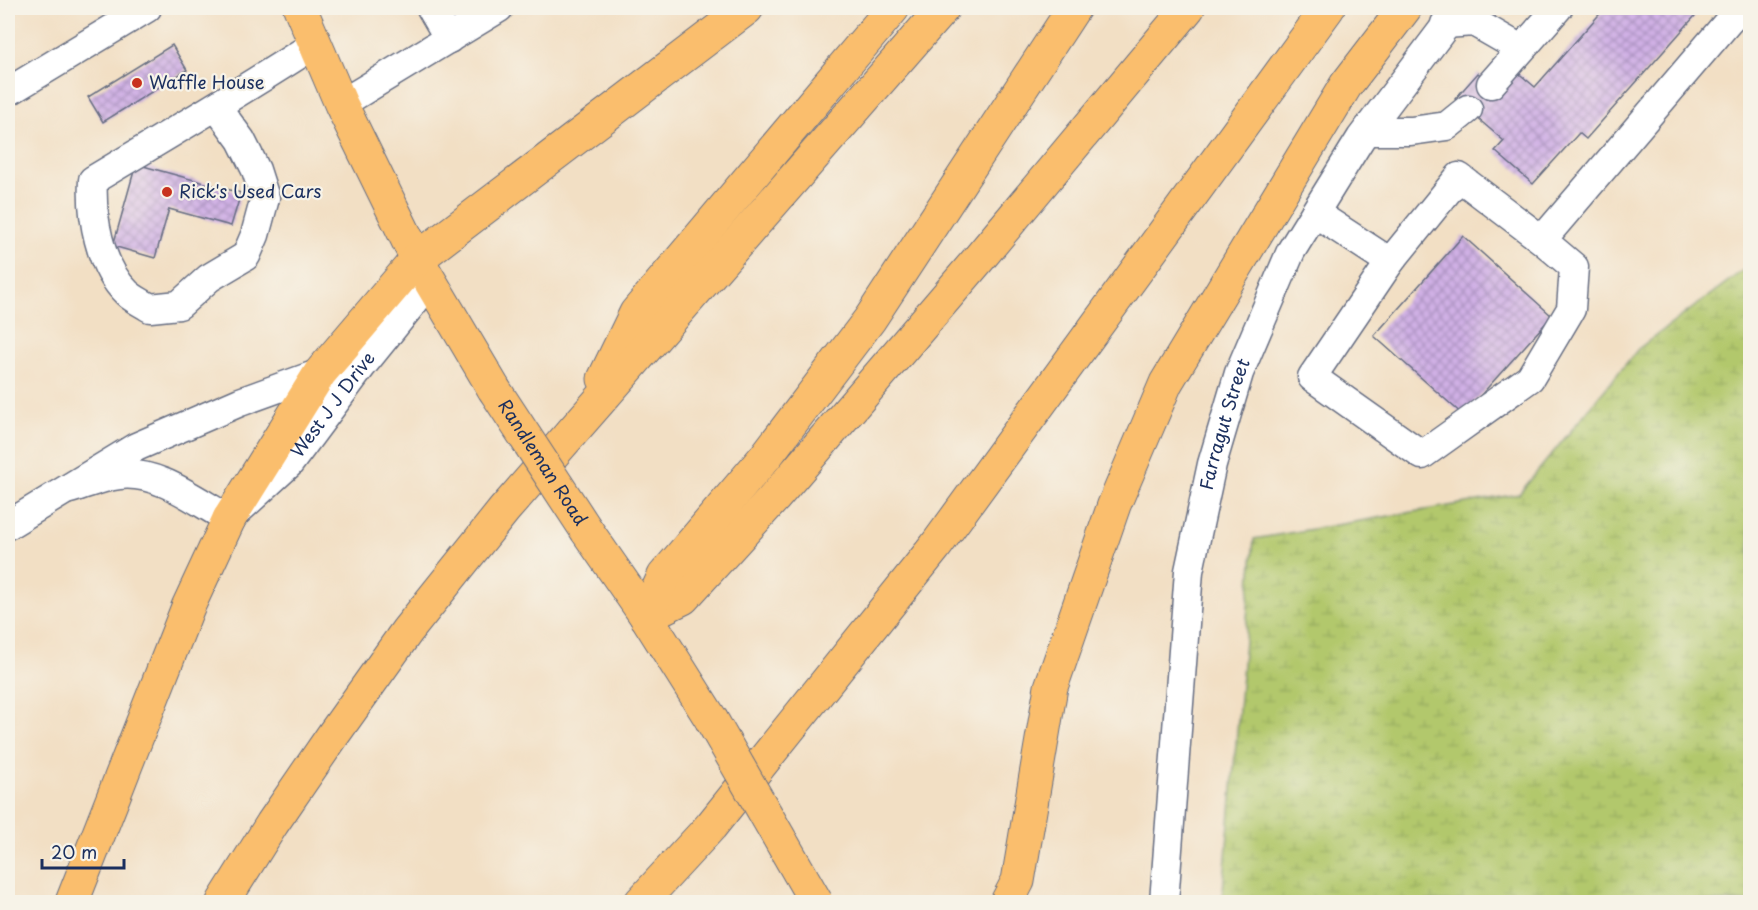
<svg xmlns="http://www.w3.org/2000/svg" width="1758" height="910" font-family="'Playpen Sans',sans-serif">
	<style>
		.wetland { fill: url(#wetland-marsh); stroke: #667c65; stroke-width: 1.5 }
		.building { fill: url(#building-cross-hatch) }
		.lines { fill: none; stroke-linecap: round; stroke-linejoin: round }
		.minor-casing { stroke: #666d82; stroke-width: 31 }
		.major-casing { stroke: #666d82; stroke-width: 35 }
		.highway-casing { stroke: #666d82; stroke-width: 35 }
		.minor { stroke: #fff; stroke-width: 28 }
		.major { stroke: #fabe6d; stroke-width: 33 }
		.highway { stroke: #fabe6d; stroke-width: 33 }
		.major-bridge-casing { stroke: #666d82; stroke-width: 35; stroke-linecap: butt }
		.major-bridge { stroke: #fabe6d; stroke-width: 33 }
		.poi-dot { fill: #c8321e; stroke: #f7f3e8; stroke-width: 2 }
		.labels { text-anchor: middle; stroke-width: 4.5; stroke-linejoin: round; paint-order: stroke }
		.poi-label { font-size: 18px; fill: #1b2f5e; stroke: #f7f3e8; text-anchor: start }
		.street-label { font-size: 18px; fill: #1b2f5e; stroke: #f7f3e8 }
	</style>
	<defs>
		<pattern id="wetland-marsh" width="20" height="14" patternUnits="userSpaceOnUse" patternTransform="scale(1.5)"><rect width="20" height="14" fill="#b2c86c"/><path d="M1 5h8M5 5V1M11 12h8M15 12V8" fill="none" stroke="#98ac60"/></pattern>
		<pattern id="building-cross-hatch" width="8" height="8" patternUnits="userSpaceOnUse" patternTransform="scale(1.5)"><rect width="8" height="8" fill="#d0b0e5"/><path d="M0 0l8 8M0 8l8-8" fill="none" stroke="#a890bd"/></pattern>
	</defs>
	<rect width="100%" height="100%" fill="#f7f3e8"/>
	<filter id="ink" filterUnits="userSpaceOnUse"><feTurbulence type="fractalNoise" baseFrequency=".0167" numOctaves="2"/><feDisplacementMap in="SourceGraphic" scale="12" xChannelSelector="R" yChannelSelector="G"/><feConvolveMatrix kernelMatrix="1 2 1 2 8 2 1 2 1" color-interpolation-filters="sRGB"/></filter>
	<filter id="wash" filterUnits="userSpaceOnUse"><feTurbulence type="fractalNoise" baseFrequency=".008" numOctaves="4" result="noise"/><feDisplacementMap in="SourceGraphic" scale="24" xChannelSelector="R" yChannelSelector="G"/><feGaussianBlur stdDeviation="1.35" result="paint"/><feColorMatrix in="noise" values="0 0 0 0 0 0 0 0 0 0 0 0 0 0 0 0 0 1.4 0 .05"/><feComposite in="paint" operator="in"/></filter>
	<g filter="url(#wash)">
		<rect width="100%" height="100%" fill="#f2dfc4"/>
		<polygon class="wetland" points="1750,265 1750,902 1222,902 1254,539 1519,494 1638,349"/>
		<g id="blocks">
			<g class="building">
				<polygon points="1605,8 1702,8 1586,139 1579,133 1533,184 1495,151 1504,141 1455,99 1478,73 1498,91 1516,71 1535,87"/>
				<polygon points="172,45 187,70 103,122 88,97"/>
				<polygon points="136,164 241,193 231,226 169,209 155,258 113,246"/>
				<polygon points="1463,236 1552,316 1463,415 1374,336"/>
			</g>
		</g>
	</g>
	<g filter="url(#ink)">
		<use href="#blocks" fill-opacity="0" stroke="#666d82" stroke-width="1.5"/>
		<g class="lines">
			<defs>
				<g id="minor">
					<polyline points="431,8 449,39"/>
					<polyline points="1445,24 1474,22 1521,49"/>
					<polyline points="1491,84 1558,8"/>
					<polyline points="8,92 147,8"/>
					<polyline points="341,104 499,8"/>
					<path d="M216,106L241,140L256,170L265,198L255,235L246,256L209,278L179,305L150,308C143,303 133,299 127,293C99,266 91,216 93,180C168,135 243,91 315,44"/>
					<polyline points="1367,131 1411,131 1447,126 1468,109"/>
					<polyline points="1315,213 1390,262"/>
					<polyline points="1542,240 1574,267 1571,309 1530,378 1422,455 1312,377 1390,262 1459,177 1542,240 1740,8"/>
					<path id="s1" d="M70,489C86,484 102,477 119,475C158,470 196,501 229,519L289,464L362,366L430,282"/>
					<polyline points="8,525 136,447 240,402 320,373"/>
					<path id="s2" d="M1164,902L1189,571L1212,464L1239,373L1291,251L1361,138L1459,8"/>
				</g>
				<g id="major">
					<polyline points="300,8 341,104 417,259 494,389"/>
					<polyline points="229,519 320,373 417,259"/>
					<polyline points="587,531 646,616 711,719"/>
				</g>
				<g id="highway">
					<polyline points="417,259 747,8"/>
					<polyline points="604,379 636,313 893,8"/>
					<polyline points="646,616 683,598 774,498 977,261 1188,8"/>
					<polyline points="646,616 664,576 766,456 870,319 1074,8"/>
					<polyline points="72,902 188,607 229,519"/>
					<polyline points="223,902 272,824 333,735 407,631 504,510 943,8"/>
					<polyline points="641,902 711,826 935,547 1328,8"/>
					<polyline points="1007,902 1018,881 1051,687 1114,505 1166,383 1346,85 1405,8"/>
				</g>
			</defs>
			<use href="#minor" class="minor-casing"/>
			<use href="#major" class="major-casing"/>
			<use href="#highway" class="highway-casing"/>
			<use href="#minor" class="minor"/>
			<use href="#major" class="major"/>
			<use href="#highway" class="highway"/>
			<defs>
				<g id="major-bridge">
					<path id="s3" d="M494,389L587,531"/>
					<polyline points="711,719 816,902"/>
				</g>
			</defs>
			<use href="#major-bridge" class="major-bridge-casing"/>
			<use href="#major-bridge" class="major-bridge"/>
		</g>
	</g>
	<g class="poi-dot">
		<circle cx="137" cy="83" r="6"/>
		<circle cx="167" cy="192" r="6"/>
	</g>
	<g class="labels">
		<g class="poi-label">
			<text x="149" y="89">Waffle House</text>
			<text x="179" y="198">Rick's Used Cars</text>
		</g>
		<g class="street-label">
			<text dy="6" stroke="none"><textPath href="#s1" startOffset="327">West J J Drive</textPath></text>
			<text dy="6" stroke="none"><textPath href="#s2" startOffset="483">Farragut Street</textPath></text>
			<text dy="6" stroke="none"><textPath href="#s3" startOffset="88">Randleman Road</textPath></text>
		</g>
	</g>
	<rect width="1758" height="910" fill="none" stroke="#f7f3e8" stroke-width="30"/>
	<path d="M42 859v9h82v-9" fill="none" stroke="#1b2f5e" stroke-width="3"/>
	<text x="51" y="859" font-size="18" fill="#1b2f5e" stroke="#f7f3e8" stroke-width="4.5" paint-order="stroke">20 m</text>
</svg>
